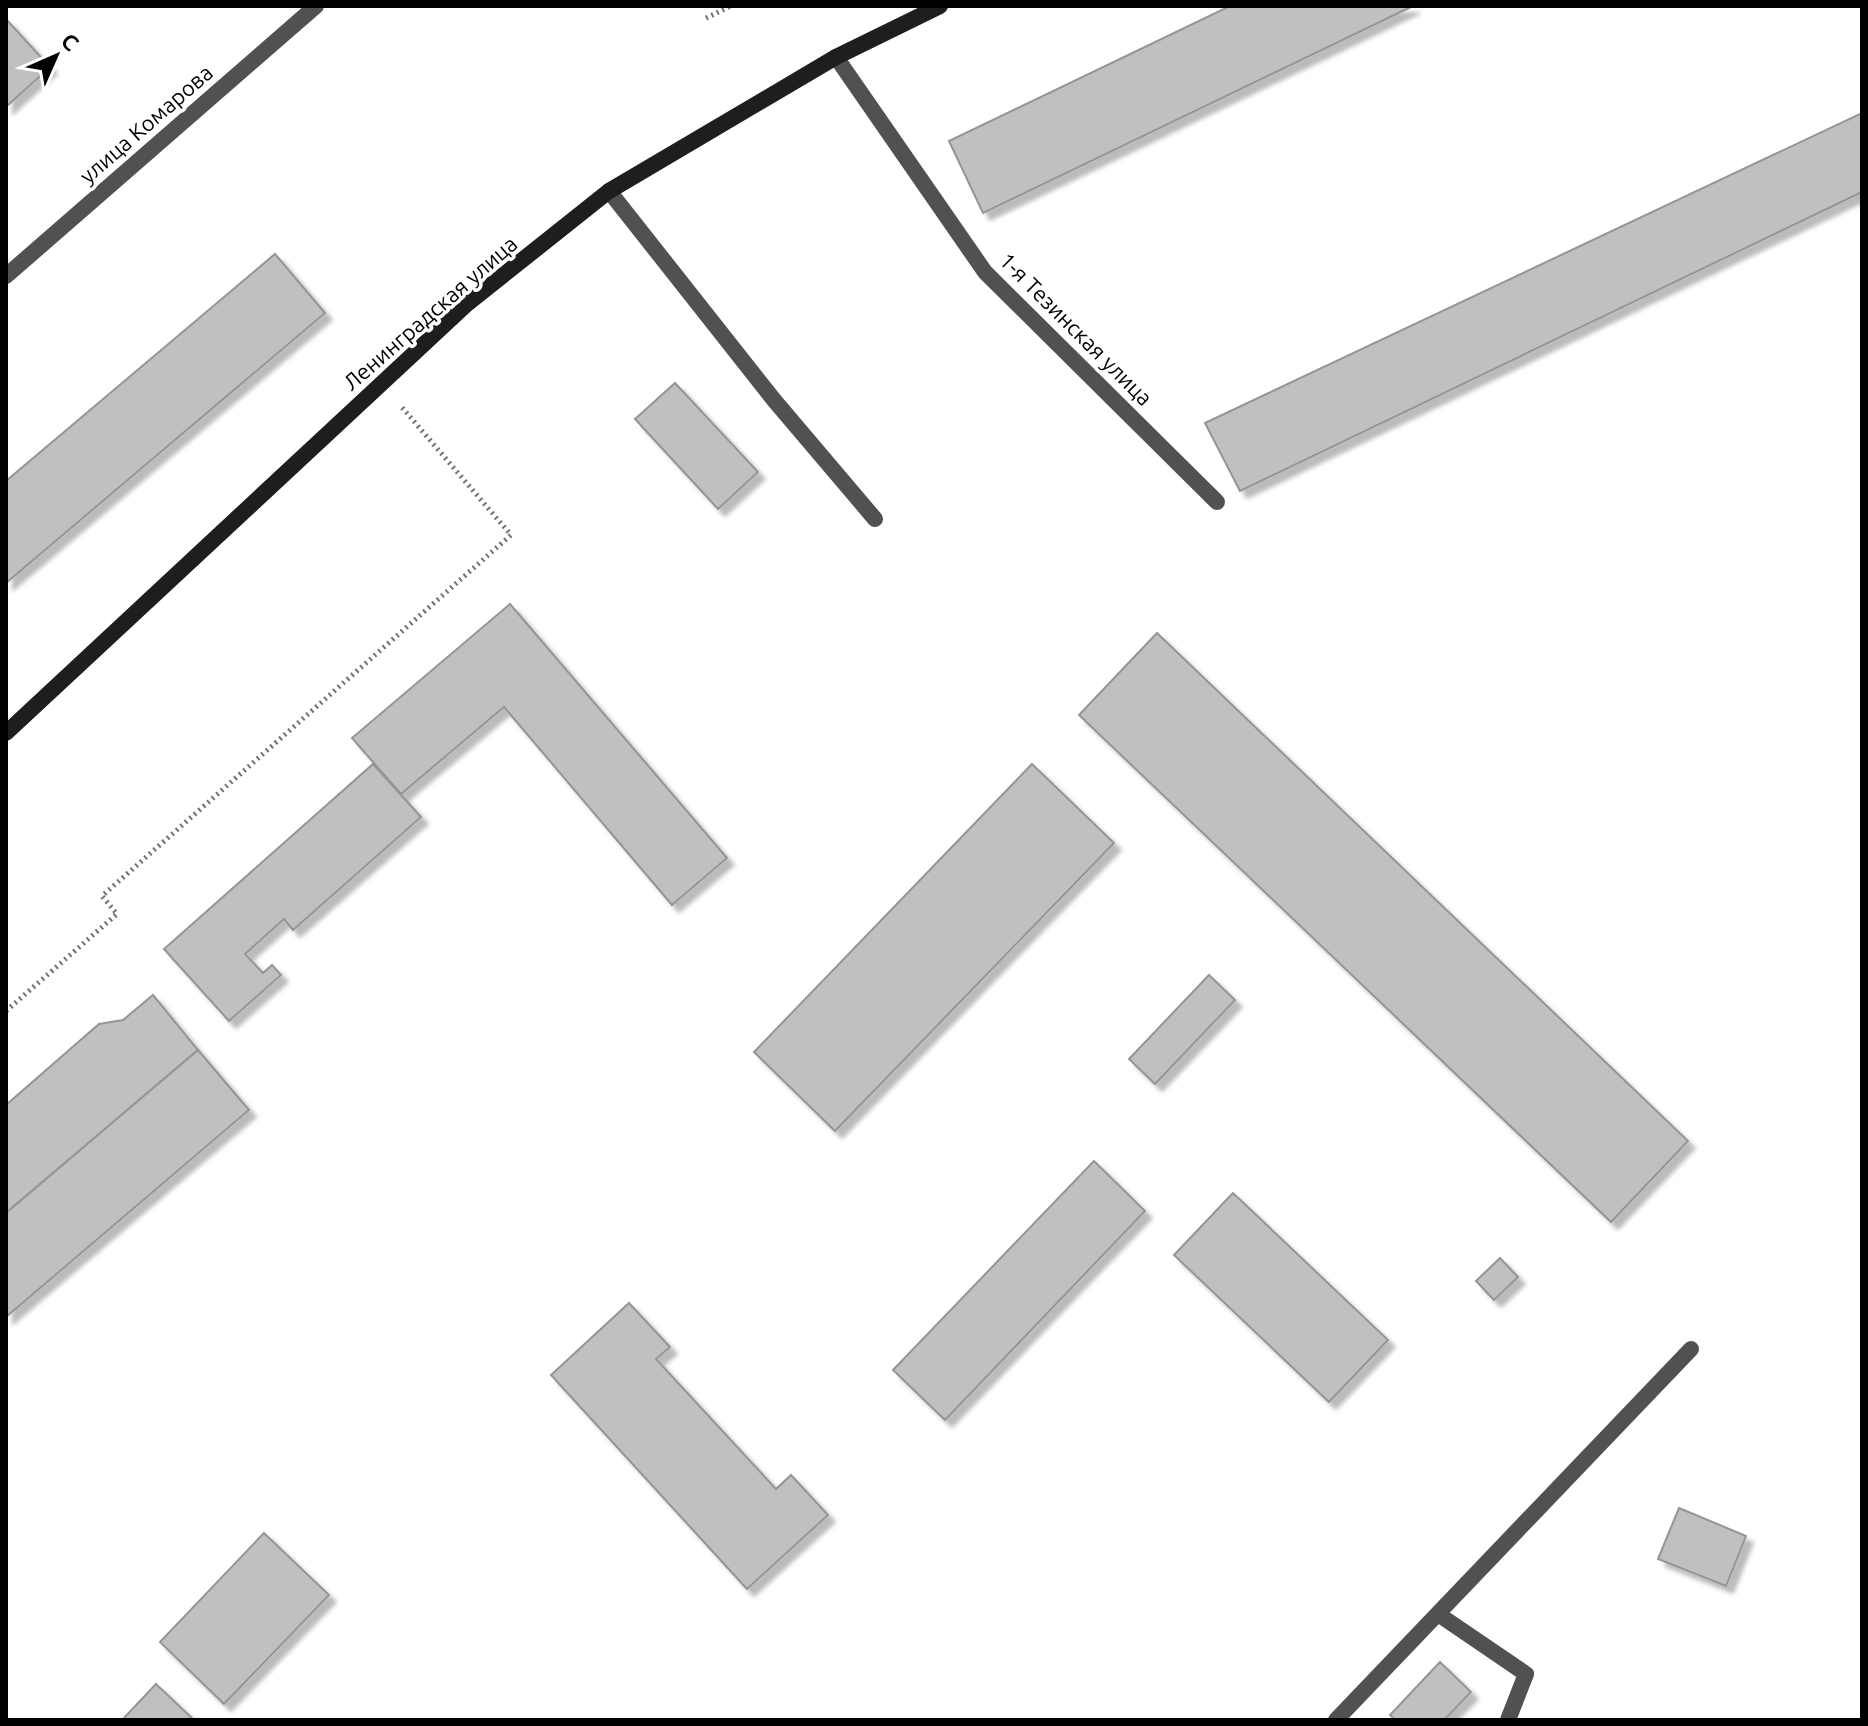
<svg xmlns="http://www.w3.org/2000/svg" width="1868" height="1726" font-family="Ubuntu,sans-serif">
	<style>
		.building { fill: #c0c0c0; stroke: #959595; stroke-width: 2; filter: url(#shadow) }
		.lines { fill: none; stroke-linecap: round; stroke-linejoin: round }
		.path { stroke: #737373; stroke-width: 5; stroke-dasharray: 2 4; stroke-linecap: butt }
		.lane { stroke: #515151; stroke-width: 16 }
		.street { stroke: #515151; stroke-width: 16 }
		.secondary { stroke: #1e1e1e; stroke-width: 16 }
		.labels { text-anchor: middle; stroke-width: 7; stroke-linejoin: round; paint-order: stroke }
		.street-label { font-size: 22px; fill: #000; stroke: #fff }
	</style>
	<defs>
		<filter id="shadow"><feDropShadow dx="7" dy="7" stdDeviation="2" flood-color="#0004"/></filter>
	</defs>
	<rect width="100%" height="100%" fill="#fff"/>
	<g class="building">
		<polygon points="1230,6 1413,6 983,213 949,141"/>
		<polygon points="6,19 50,67 6,107"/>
		<polygon points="1862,113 1862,192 1240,491 1205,423"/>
		<polygon points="275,254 325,313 6,583 6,481"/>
		<polygon points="675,383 758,472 718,509 635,419"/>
		<polygon points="510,604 727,858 672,905 504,707 401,794 352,738"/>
		<polygon points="1157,633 1688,1141 1611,1222 1079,715"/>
		<polygon points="373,764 421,817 293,930 284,919 245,954 263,973 272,965 281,975 229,1021 164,949"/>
		<polygon points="1032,764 1114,843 835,1131 754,1052"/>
		<polygon points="1209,975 1235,1000 1155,1084 1129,1059"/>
		<polygon points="153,995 198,1050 6,1213 6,1105 99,1024 123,1020"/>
		<polygon points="198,1050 249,1110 6,1317 6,1213"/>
		<polygon points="1094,1161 1145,1211 945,1420 893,1370"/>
		<polygon points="1233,1193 1388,1340 1329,1402 1174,1255"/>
		<polygon points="1500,1258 1518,1277 1494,1300 1476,1281"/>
		<polygon points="629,1303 670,1347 656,1359 776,1489 791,1475 828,1515 747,1589 551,1375"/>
		<polygon points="1679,1508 1746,1536 1726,1586 1658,1559"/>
		<polygon points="264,1533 329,1595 224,1704 160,1642"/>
		<polygon points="1440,1662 1471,1692 1444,1720 1395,1720 1390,1715"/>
		<polygon points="156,1684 194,1720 122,1720"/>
	</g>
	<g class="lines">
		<g class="path">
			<polyline points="706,18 731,6"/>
			<polyline points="6,1011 117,914 102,896 511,535 400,405"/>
		</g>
		<g class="lane">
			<polyline points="609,191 774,400 875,519"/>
			<polyline points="1438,1614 1526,1674 1508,1720"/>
			<polyline points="1336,1720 1691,1349"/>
		</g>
		<g class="street">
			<polyline points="836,57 985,272 1217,502"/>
			<polyline points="6,276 316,6"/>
		</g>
		<polyline class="secondary" points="6,733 467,304 609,191 836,57 940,6"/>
	</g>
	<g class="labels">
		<g class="street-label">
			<text transform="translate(146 124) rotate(-41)" y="8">улица Комарова</text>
			<text transform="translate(430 313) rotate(-41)" y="8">Ленинградская улица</text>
			<text transform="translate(1076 329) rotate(45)" y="8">1-я Тезинская улица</text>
		</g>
	</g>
	<rect width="1868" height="1726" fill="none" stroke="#000000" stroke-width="16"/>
	<g transform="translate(56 56) rotate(45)" stroke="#ffffff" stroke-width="6" paint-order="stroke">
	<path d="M0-6L14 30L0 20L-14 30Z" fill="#000000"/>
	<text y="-12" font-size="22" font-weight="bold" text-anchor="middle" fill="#000000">С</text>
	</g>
</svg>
